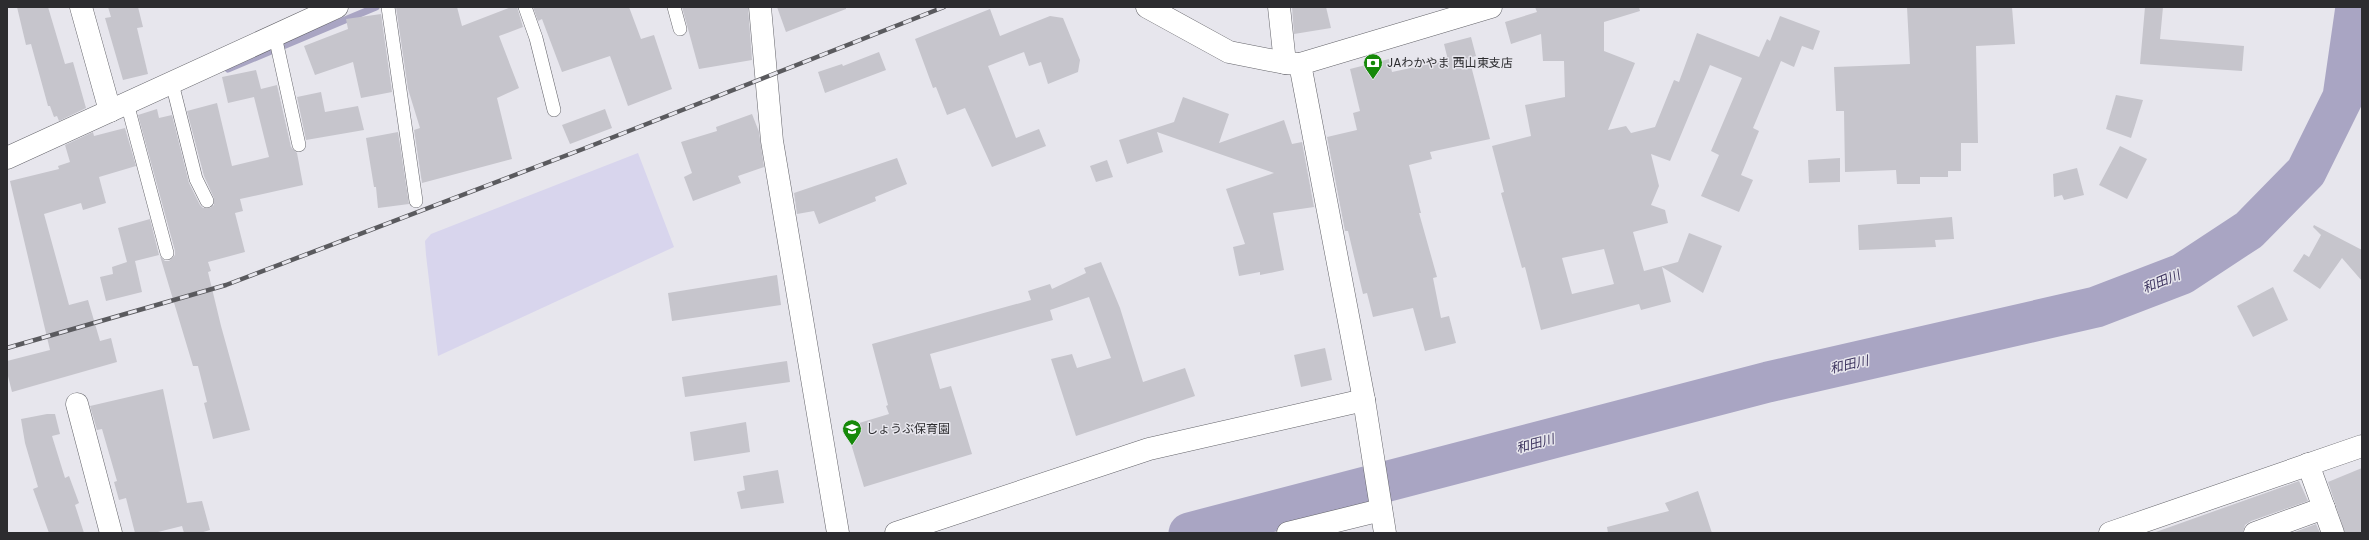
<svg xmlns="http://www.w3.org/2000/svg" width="2369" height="540" font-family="Poppins,'Noto Sans JP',sans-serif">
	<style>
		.green { fill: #d8d5ed }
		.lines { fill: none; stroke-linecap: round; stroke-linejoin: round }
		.stream { stroke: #a9a5c3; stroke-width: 7 }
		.river { stroke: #a9a5c3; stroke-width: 41 }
		.building { fill: #c6c5cc; fill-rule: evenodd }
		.service-casing { stroke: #64646a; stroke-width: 14 }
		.minor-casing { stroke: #64646a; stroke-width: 23 }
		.tertiary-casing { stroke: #64646a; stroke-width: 23 }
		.service { stroke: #fff; stroke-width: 13 }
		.minor { stroke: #fff; stroke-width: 22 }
		.tertiary { stroke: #fff; stroke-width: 22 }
		.rail-casing { stroke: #5a5a5e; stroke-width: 4.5 }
		.rail { stroke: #e7e6ed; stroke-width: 3; stroke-dasharray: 9; stroke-linecap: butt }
		.labels { text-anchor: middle; stroke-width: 3; stroke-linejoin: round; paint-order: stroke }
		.poi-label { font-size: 12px; fill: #2c2c2f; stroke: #e7e6ed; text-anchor: start }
		.water-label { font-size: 13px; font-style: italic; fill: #3d345f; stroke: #e7e6ed }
	</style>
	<rect width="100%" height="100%" fill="#e7e6ed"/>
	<polygon class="green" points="638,153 674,247 438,356 426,255 425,241 431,234"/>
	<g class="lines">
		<polyline class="stream" points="228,69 376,7"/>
		<polyline class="river" points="1189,533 1768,382 2096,307 2182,274 2249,230 2306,172 2343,97 2356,7"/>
	</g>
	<g class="building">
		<polygon points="17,7 48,7 65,64 73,62 86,108 59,121 57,116 54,117 50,106 48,106 31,44 26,45"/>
		<polygon points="108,7 138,7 143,27 137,28 148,74 123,80 105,18 111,17"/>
		<polygon points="396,7 457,7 462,26 511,7 517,7 523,27 499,36 519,88 497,98 512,159 422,183 414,130 420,128 408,89"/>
		<polygon points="533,7 629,7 641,39 654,35 672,89 628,106 610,56 562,72 542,19 538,21"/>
		<polygon points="682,7 748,7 752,60 699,69"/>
		<polygon points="777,7 846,7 846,9 786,32"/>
		<polygon points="1292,7 1326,7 1331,28 1294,34"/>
		<path d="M1535,7H1639L1640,11L1604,22V51L1635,63L1608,130L1626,126L1631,133L1655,127L1674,80L1679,82L1697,33L1759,57L1767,39L1770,41L1780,16L1820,31L1813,50L1802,46L1794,67L1781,61L1753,128L1759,131L1741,175L1753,180L1739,212L1701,196L1719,155L1711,151L1742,78L1710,65L1670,161L1651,154L1659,186L1651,205L1665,210L1668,223L1633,232L1644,271L1678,262L1689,233L1722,246L1703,293L1662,267L1671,302L1641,310L1639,304L1541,330L1525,267L1522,268L1501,193L1504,192L1492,146L1531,136L1525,105L1565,97L1564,61H1543L1541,34L1511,44L1505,22L1537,12ZM1604,249L1614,284L1572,294L1562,258Z"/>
		<polygon points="1907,7 2012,7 2015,44 1976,46 1978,143 1961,143 1961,171 1948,171 1948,177 1920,177 1920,184 1897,184 1896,170 1845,172 1844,111 1836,111 1834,67 1910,64"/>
		<polygon points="2145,7 2163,7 2160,39 2244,46 2242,71 2140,64"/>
		<polygon points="990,9 1000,36 1050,16 1063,18 1080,60 1078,72 1048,84 1041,62 1029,66 1024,52 988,66 1016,138 1039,129 1046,146 992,167 965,108 947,115 936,87 933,88 915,39"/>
		<polygon points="381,14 392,92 361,98 353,62 315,75 304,46 348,29 346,19"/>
		<polygon points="1471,37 1476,56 1469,58 1490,139 1430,152 1432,159 1409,165 1421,213 1419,213 1437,277 1433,278 1441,318 1449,316 1456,343 1425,351 1413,308 1373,317 1367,293 1363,294 1348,231 1345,231 1327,137 1357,130 1353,113 1360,111 1350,69 1389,59 1392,72 1448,60 1444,44"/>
		<polygon points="879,52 886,70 825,93 818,72 842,64 843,66"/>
		<polygon points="256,70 261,89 277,85 291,147 297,153 303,185 240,199 243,211 235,213 245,252 208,262 211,271 208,272 221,326 250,430 213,439 204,403 207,402 198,366 193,366 160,256 165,261 169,261 175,255 175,251 138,115 157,109 159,118 172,115 189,183 200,205 203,208 210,208 214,205 214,198 204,176 187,111 217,103 232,166 269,157 254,97 228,103 222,77"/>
		<polygon points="321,92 325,112 358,106 364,130 306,140 297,97"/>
		<polygon points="2116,95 2143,100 2131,138 2106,129"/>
		<polygon points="1183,97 1229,114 1219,143 1284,120 1292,144 1302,142 1314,207 1273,213 1284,270 1260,275 1260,272 1239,276 1233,247 1245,244 1226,189 1274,173 1157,132 1163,152 1127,164 1119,140 1174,122"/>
		<polygon points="605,109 612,128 570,144 562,125"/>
		<polygon points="752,114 759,132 764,167 738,176 741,183 693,201 684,177 692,173 681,142 717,131 716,127"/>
		<polygon points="125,128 136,166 99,177 106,203 83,210 81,203 44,214 69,305 88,300 100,341 111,338 117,362 12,392 7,372 7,361 50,350 10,181 59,169 58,166 70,162 65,145 93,132 94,136"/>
		<polygon points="398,132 409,204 378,208 376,187 374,187 366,138"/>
		<polygon points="2120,146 2147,159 2127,199 2099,185"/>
		<polygon points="897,158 907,184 875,197 876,201 819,224 814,211 797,214 794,193"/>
		<polygon points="1840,158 1840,182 1809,183 1808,160"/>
		<polygon points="1107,160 1113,177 1096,182 1090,166"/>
		<polygon points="2077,168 2084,195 2064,200 2062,195 2054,197 2053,174"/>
		<polygon points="1952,217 1954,239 1935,240 1936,247 1859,250 1858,225"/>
		<polygon points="150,219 159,255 135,261 142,292 106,301 100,277 113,274 112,267 127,262 118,228"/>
		<polygon points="2314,225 2362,250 2362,281 2342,258 2320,289 2293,271 2304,254 2309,257 2321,235 2313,227"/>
		<polygon points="1101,262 1120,308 1143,382 1185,368 1195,396 1076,436 1051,359 1072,354 1077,368 1111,358 1089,297 1050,310 1053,320 930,354 940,389 951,386 972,454 864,487 846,427 889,414 886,406 888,405 872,344 1031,300 1028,291 1050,284 1052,289 1086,273 1084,268"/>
		<polygon points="777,275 781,305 672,321 668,293"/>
		<polygon points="2273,287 2288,320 2253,337 2237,306"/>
		<polygon points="1325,348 1332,380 1301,387 1294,355"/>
		<polygon points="787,361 790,382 685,397 682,377"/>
		<polygon points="163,389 187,503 202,501 210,530 200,533 184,533 182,526 154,533 135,533 126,498 119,500 114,482 117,481 102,429 97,430 90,406"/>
		<polygon points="47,414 55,414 60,434 52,436 65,478 69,476 79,503 75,505 84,533 49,533 33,489 38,487 25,443 21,419"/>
		<polygon points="746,422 750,452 694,461 690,432"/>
		<polygon points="2362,468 2362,533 2345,533 2328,482"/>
		<polygon points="778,470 784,503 741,509 737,492 745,490 743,476"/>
		<polygon points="2299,481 2308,501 2251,521 2245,525 2243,533 2153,533"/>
		<polygon points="1698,491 1712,533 1608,533 1607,527 1669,511 1665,503"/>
		<polygon points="2316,524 2320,533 2292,533"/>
	</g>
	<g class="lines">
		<defs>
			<g id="service">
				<polyline points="388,7 416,201"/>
				<polyline points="525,7 536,38 554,110"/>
				<polyline points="674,7 680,29"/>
				<polyline points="275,36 299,145"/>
				<polyline points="172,83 196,179 207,201"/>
				<polyline points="127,103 167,253"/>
			</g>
			<g id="minor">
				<polyline points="81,7 110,111"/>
				<polyline points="760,7 772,141 838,533"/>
				<polyline points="1147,7 1229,52 1285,63 1300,64"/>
				<polyline points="1279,7 1285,63"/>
				<polyline points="7,158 337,7"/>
				<polyline points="77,404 111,533"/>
				<polyline points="2308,464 2333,533"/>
				<polyline points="896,533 1149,449 1364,400"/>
				<polyline points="1288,533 1381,510"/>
				<polyline points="2110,533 2362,446"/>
				<polyline points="2255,533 2324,508"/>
			</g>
			<polyline id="tertiary" points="1385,533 1364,400 1300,64 1491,7"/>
		</defs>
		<use href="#service" class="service-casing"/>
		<use href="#minor" class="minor-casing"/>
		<use href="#tertiary" class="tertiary-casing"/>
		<use href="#service" class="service"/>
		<use href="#minor" class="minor"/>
		<use href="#tertiary" class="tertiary"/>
		<defs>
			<polyline id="rail" points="7,348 226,285 583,149 944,7"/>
		</defs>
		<use href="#rail" class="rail-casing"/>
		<use href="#rail" class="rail"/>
	</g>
	<defs>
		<symbol id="bank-pin" viewBox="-11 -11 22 30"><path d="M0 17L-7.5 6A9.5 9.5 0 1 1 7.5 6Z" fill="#168909" stroke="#e7e6ed"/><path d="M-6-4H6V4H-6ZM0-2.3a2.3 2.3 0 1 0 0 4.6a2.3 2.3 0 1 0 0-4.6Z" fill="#fff"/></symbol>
		<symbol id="school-pin" viewBox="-11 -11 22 30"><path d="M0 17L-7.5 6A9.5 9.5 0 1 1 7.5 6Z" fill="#168909" stroke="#e7e6ed"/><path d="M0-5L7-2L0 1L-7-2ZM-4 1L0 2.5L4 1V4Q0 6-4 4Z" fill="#fff"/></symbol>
	</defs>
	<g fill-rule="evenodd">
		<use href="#bank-pin" x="1362" y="52" width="22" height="30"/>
		<use href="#school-pin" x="841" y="418" width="22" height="30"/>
	</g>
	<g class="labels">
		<g class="poi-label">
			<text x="1387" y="67">JAわかやま 西山東支店</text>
			<text x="866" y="433">しょうぶ保育園</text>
		</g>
		<g class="water-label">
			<text transform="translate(2161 281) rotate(-22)" y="5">和田川</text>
			<text transform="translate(1849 364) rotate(-13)" y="5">和田川</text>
			<text transform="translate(1535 443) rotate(-15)" y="5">和田川</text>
		</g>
	</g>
	<rect width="2369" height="540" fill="none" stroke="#2c2c2f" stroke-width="16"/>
</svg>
